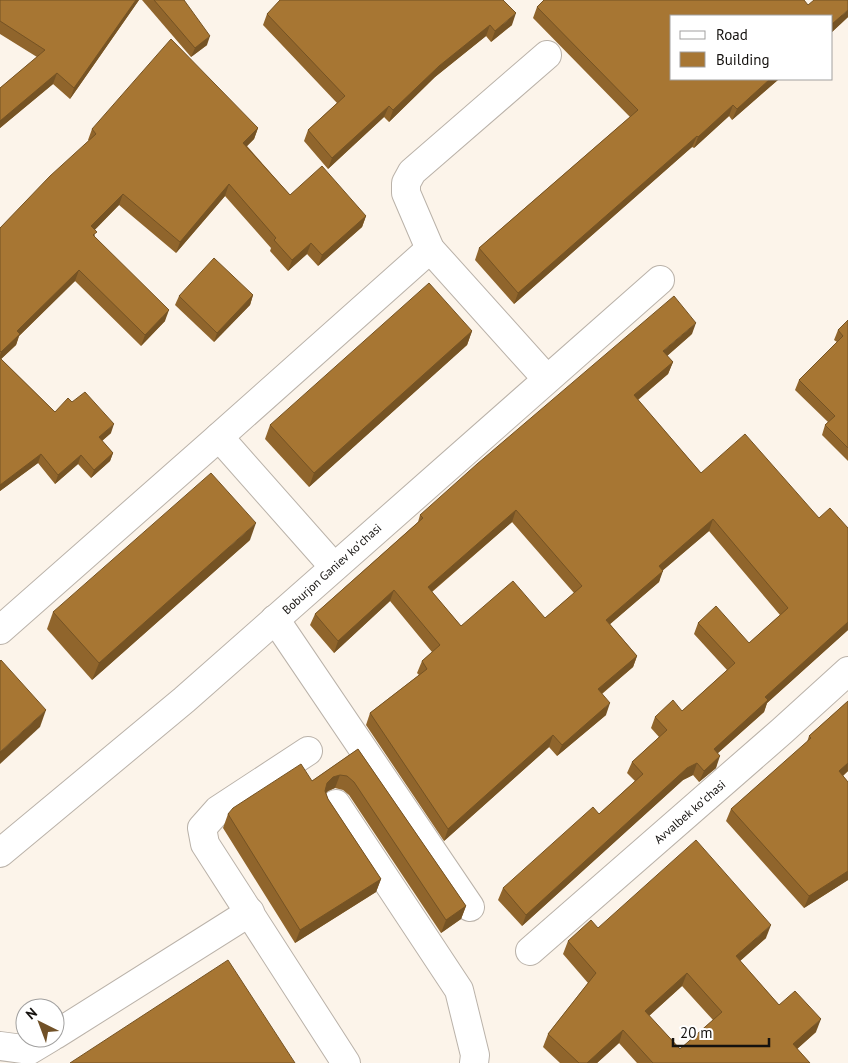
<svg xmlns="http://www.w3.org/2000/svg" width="848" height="1063" font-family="'PT Sans',sans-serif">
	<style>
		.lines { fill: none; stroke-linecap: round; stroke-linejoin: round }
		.minor-casing { stroke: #bab2a9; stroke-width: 30 }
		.minor { stroke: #fff; stroke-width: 28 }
		.wall { fill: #90652c; fill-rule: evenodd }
		.shaded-wall { fill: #755324 }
		.building { fill: #a77633; stroke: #755324; fill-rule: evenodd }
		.labels { text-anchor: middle; stroke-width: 4; stroke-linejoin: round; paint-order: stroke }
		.street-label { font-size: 12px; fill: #15120f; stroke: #fff }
	</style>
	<rect width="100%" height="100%" fill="#fcf4ea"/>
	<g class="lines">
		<defs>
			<g id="minor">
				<polyline points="546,378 430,249 406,193 406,183 412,172 547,55"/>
				<polyline points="219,437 430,249"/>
				<polyline points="275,619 470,907"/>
				<polyline points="0,630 219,437 334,567"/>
				<polyline points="308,751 218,810 202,828 205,844 346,1063"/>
				<polyline points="336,804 459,990 475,1055 474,1063"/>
				<polyline points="0,853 184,700 660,280"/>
				<polyline points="530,951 782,731 848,671"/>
				<polyline points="55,1035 250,912"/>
				<polyline points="0,1046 30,1050 50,1038"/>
			</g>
		</defs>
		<use href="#minor" class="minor-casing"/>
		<use href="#minor" class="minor"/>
	</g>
	<g class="wall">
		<polygon points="0,0 139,0 70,99 53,84 0,128 0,88 37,57 0,34"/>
		<polygon points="142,0 184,0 207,45 191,57"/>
		<polygon points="808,5 848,17 832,32 832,16 672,79 779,79 732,120 729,116 694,148 692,147 514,304 475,260 479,248 630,117 533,18 537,7"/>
		<polygon points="267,14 512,25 491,42 486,36 435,77 389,122 384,117 328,169 304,141 308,130 337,103 263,25"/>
		<polygon points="258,128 254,139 247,146 290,195 366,216 362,227 318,266 307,254 288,271 270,251 271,248 225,196 176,253 119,205 94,230 95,237 165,321 141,346 75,281 19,336 16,345 1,359 55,412 72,402 111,433 102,441 113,453 110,461 91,478 78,464 55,484 38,463 0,491 0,228 89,141 88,140 92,129"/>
		<polygon points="253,295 250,305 214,342 175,305 179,296"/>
		<polygon points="848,320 848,461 822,435 825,425 828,422 795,390 799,380 837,342 834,340 838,330"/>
		<polygon points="472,331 467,345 309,487 265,439 270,425"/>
		<path d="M692,334L667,356L673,362L668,374L638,400L701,473L819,518L848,528V630L767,703L764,712L718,753L716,768L699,782L693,775L683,780L522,926L498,900L503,888L599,814L635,781L627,773L632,762L659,737L651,728L655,717L682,711L727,670L694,634L698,623L749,643L780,615L709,531L662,571L659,582L610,624L637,656L633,667L602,694L606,715L557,756L549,747L444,841L366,725L370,713L419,675L417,673L422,661L432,652L390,601L334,653L310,625L315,614L418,522L420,515ZM512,522L574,593L545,618L461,626L432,592Z"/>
		<polygon points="250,540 92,680 47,629 53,612"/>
		<polygon points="848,701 848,771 843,776 848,782 848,880 804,908 726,821 731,809 807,742 809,736"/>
		<polygon points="358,749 466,906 461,919 441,933 349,795 343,790 335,788 328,791 326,793 328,799 381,879 376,892 295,943 223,828 228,814 312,781"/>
		<path d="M598,928L766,938L740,961L779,1005L816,1032L797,1049L810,1063H637L619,1043L597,1063H560L543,1047L548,1034L588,983L563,954L568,941ZM682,986L713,1020L680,1049L649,1016Z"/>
	</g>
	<g class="shaded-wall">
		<polygon points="136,0 139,0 70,99 74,88"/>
		<polygon points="848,10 848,17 832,32 832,24"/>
		<polygon points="516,13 512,25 491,42 495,31"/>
		<polygon points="490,25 486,36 435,77 389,122 393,110 439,66"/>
		<polygon points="210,36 207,45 191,57 195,48"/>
		<polygon points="57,73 53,84 0,128 0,121"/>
		<polygon points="770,79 779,79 732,120 737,109"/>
		<polygon points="733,105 729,116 694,148 698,137"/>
		<polygon points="389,106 384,117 328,169 332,158"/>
		<polygon points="258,128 254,139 239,154 243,143"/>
		<polygon points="697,136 692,147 514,304 518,293"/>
		<polygon points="229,184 225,196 176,253 180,242"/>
		<polygon points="123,194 119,205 87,238 91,226"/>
		<polygon points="366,216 362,227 318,266 322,255"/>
		<polygon points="311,243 307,254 288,271 292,260"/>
		<polygon points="79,270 75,281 19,336 16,345 0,360 0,355 1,352 17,331"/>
		<polygon points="253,295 250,305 214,342 217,333"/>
		<polygon points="169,310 165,321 141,346 145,335"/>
		<polygon points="696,323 692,334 659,363 663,351"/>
		<polygon points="472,331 467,345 309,487 314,473"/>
		<polygon points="673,362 668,374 629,407 634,395"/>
		<polygon points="114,424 111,433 96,446 99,437"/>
		<polygon points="113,453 110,461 91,478 94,470"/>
		<polygon points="41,454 38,463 0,491 0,485"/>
		<polygon points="81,455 78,464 55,484 58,475"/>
		<polygon points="516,510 512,522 423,599 428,587"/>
		<polygon points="713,519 709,531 655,577 659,566"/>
		<polygon points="256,523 250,540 92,680 99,663"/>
		<polygon points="663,571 659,582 602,631 606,620"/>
		<polygon points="394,590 390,601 334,653 338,641"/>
		<polygon points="848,622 848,630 767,703 764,712 710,760 714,749 765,697"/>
		<polygon points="637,656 633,667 594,700 598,689"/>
		<polygon points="610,703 606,715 557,756 562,745"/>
		<polygon points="46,710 40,727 0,764 0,752"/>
		<polygon points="553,735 549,747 444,841 448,829"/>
		<polygon points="720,756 716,768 699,782 704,771"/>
		<polygon points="697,763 693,775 683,780 522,926 526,915 687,768"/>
		<polygon points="848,763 848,771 834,783 839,771"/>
		<polygon points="340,775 335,788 328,791 322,797 327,783 333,777"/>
		<polygon points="848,871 848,880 804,908 809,896"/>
		<polygon points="381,879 376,892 295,943 300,930"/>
		<polygon points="466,906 461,919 441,933 446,920"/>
		<polygon points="771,925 766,938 731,969 736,956"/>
		<polygon points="687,973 682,986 640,1024 645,1011"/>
		<polygon points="821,1019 816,1032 788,1057 793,1044"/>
		<polygon points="623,1030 619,1043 597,1063 587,1063"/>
	</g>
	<g class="building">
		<polygon points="0,0 136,0 74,88 57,73 0,121 0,88 45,50 0,21"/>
		<polygon points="154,0 184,0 210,36 195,48"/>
		<polygon points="280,0 503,0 516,13 495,31 490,25 439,66 393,110 389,106 332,158 308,130 345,96 267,14"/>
		<polygon points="544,0 804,0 808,5 814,0 848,0 848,10 832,24 832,16 672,16 672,79 770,79 737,109 733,105 698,137 697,136 518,293 479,248 638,110 537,7"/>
		<polygon points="171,39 258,128 243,143 290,195 322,166 366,216 322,255 311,243 292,260 274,240 276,238 229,184 180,242 123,194 91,226 97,232 93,235 169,310 145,335 79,270 17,331 20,334 1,352 0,351 0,228 50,176 96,134 92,129"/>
		<polygon points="214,258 253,295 217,333 179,296"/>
		<polygon points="429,283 472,331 314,473 270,425"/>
		<path d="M674,296L696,323L663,351L673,362L634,395L701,473L745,434L819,518L830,508L848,528V622L765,697L768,700L714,749L720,756L704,771L697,763L687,768L526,915L503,888L593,807L599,814L643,774L632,762L667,730L655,717L673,700L682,711L735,663L698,623L716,606L749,643L788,608L713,519L659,566L663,571L606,620L637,656L598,689L610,703L562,745L553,735L448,829L370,713L427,669L422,661L440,645L394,590L338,641L315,614L423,518L420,515L477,464ZM516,510L582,586L545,618L513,581L461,626L428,587Z"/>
		<polygon points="848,320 848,448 825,425 835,416 799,380 843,336 838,330"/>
		<polygon points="0,358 55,412 68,398 72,402 85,392 114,424 99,437 113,453 94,470 81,455 58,475 41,454 0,485"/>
		<polygon points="211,473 256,523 99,663 53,612"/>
		<polygon points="1,660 46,710 0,752 0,661"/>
		<polygon points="848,701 848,763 839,771 848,782 848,871 809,896 731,809 811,738 809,736"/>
		<polygon points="358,749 466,906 446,920 354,782 347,776 340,775 333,777 327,783 325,791 328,799 381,879 300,930 228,814 233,808 301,764 312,781"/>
		<path d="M696,840L771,925L736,956L779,1005L795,991L821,1019L793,1044L810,1063H653L623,1030L587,1063H579L548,1034L596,973L568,941L591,920L598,928ZM687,973L722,1012L680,1049L645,1011Z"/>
		<polygon points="228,960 295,1063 70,1063"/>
	</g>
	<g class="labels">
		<g class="street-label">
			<text transform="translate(332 569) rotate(-42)" y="4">Boburjon Ganiev koʻchasi</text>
			<text transform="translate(690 812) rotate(-41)" y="4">Avvalbek koʻchasi</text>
		</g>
	</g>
	<rect x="670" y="15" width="162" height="65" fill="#ffffff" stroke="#a1a09f"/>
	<rect x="680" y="31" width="25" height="8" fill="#ffffff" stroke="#a1a09f"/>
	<text x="716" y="40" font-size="15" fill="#15120f">Road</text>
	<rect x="680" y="52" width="25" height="15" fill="#a77633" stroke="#a1a09f"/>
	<text x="716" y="65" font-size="15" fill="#15120f">Building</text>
	<g transform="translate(40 1023) rotate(318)"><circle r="24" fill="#ffffff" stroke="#a1a09f"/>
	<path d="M0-4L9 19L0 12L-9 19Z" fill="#715127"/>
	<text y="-8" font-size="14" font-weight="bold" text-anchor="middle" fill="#15120f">N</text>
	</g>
	<path d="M673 1038v8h96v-8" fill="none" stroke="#15120f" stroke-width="2.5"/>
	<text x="680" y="1038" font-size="15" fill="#15120f" stroke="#ffffff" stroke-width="4" paint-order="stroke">20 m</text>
</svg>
